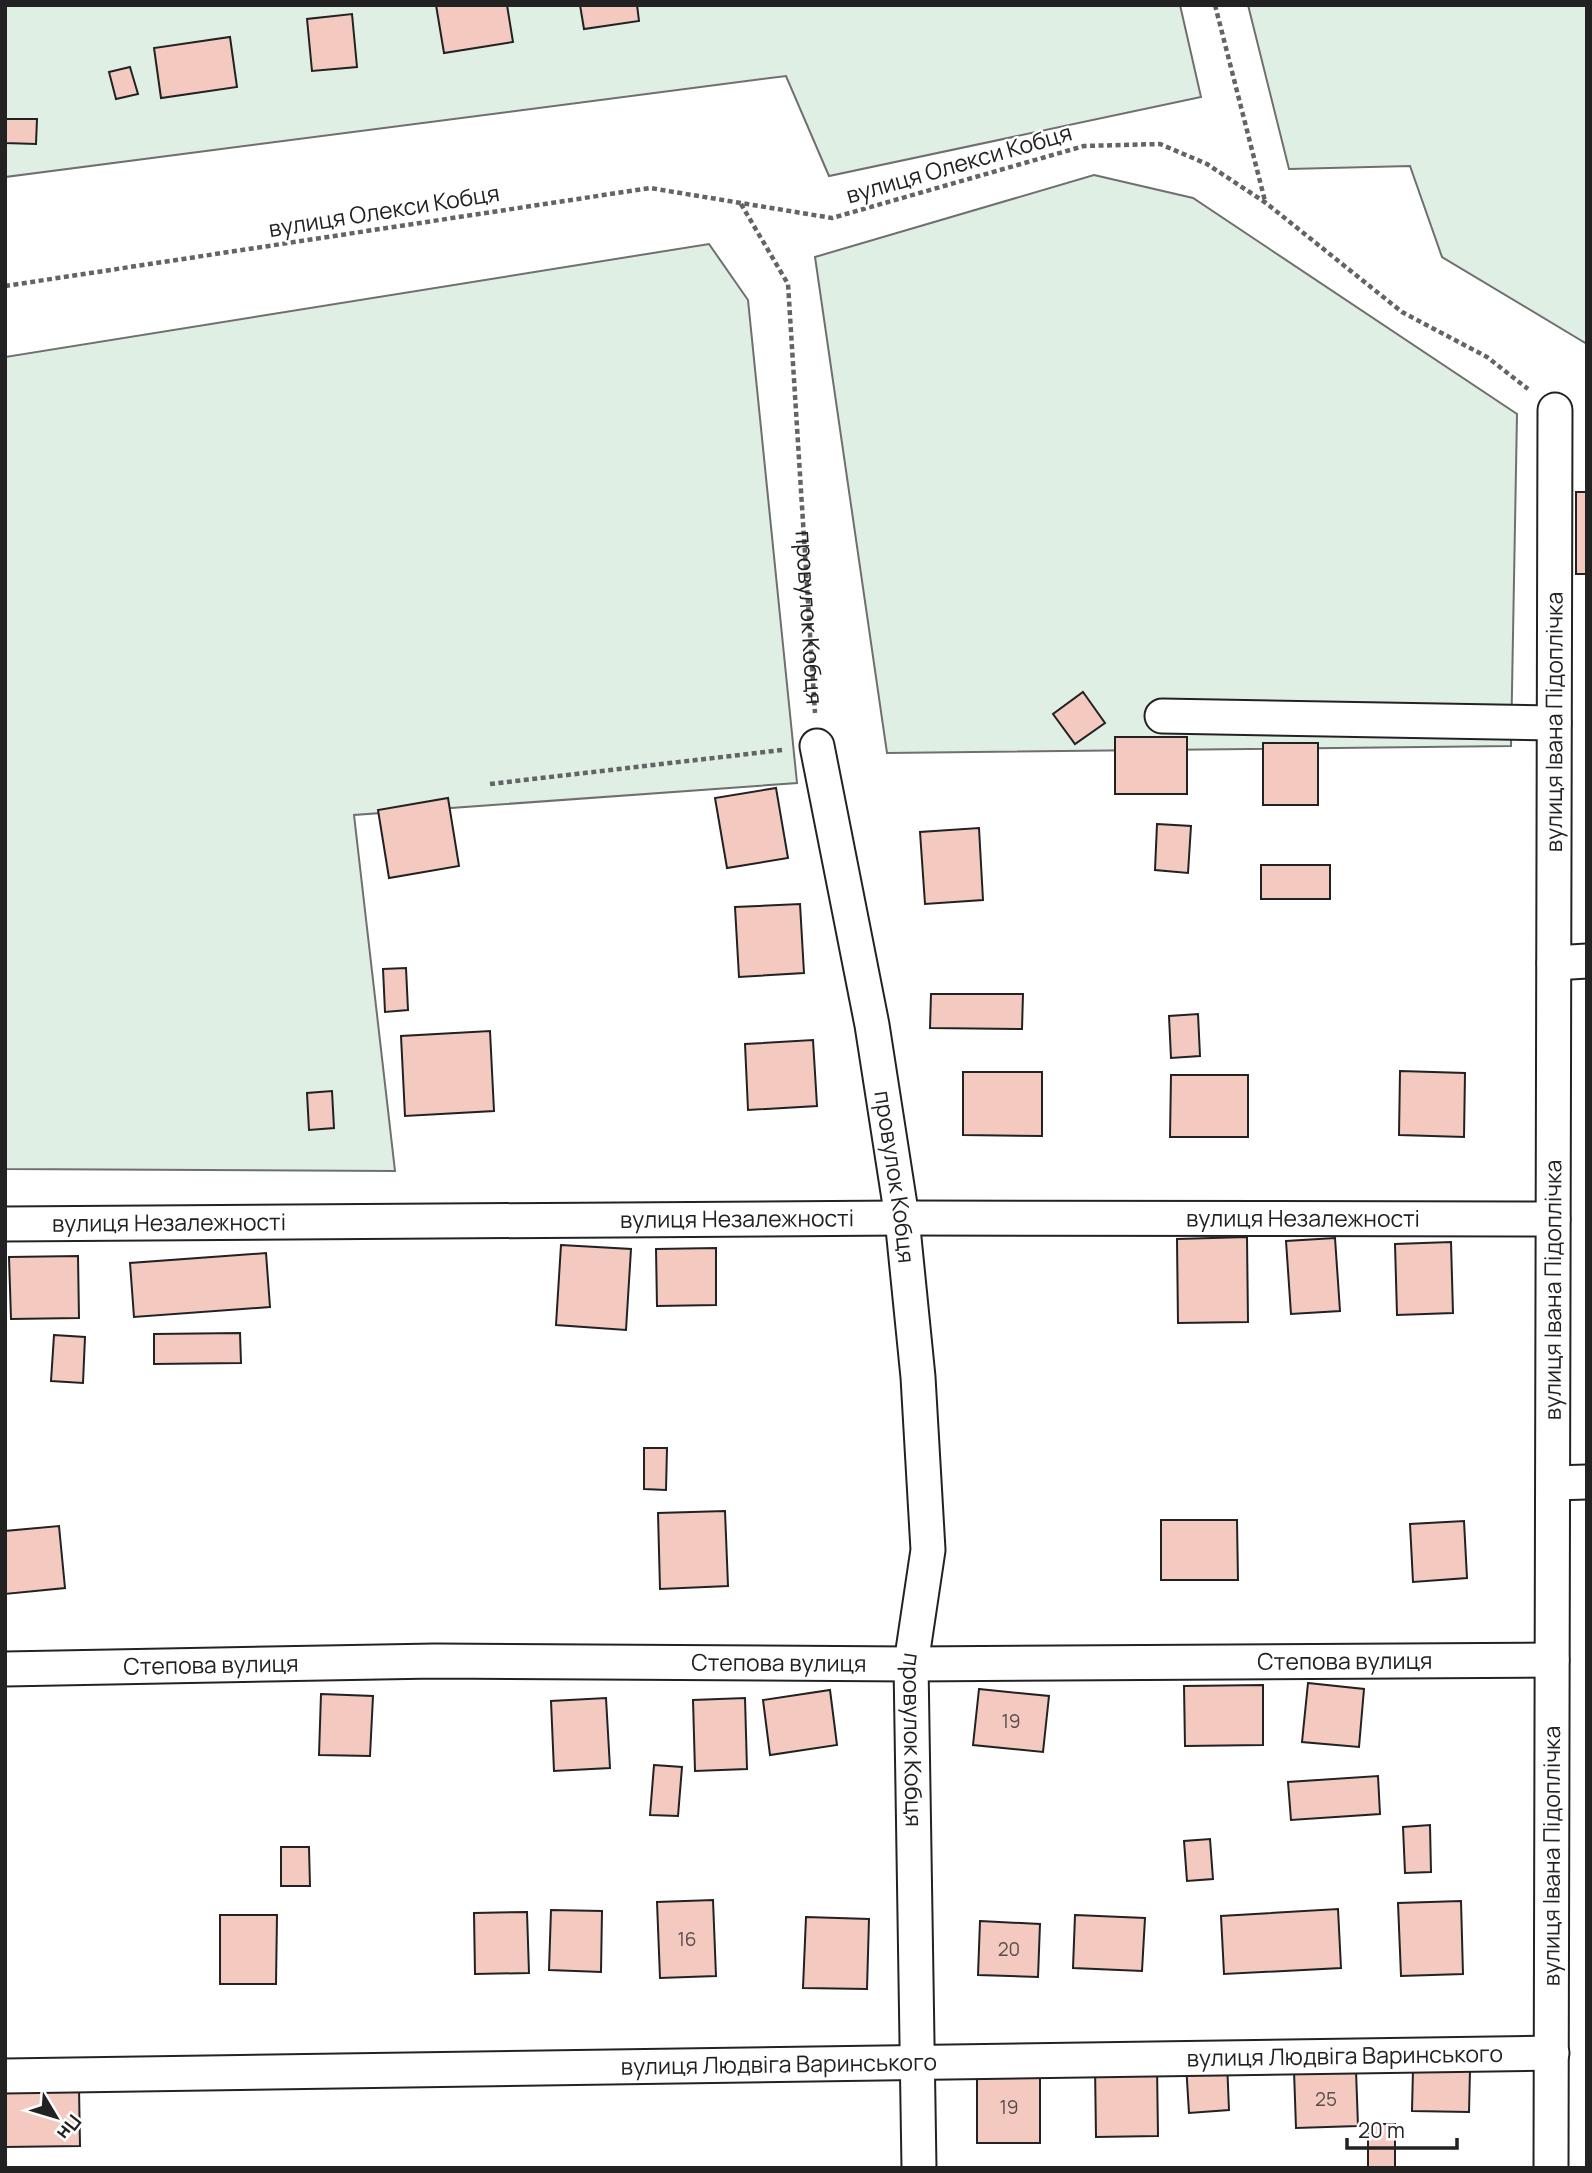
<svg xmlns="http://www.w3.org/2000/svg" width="1592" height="2173" font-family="Manrope,sans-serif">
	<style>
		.green { fill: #e0efe3; stroke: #6f6f6f; stroke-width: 2 }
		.building { fill: #f3c9c0; stroke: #222; stroke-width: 2 }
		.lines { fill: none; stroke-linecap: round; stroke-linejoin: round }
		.street-casing { stroke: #222; stroke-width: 37 }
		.path { stroke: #646464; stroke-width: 4.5; stroke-dasharray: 5 3.5; stroke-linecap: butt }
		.street { stroke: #fff; stroke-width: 33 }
		.labels { text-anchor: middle; stroke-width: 5; stroke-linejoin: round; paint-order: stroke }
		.number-label { font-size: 19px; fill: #564c4a }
		.street-label { font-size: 23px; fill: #222; stroke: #fff }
	</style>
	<rect width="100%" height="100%" fill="#fff"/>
	<g class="green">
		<polygon points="5,5 1180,5 1201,97 829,176 786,76 5,177"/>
		<polygon points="1248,5 1587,5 1587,344 1442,257 1410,166 1289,169"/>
		<polygon points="1094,175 1193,198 1517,414 1511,746 887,753 815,257"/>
		<polygon points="709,244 748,300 797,783 354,815 395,1171 5,1169 5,357"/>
	</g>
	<g class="building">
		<polygon points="436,5 507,5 513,42 444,53"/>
		<polygon points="580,5 637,5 639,21 584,29"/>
		<polygon points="352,14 357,67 312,71 307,19"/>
		<polygon points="230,37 237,87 161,98 154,48"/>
		<polygon points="130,67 138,94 116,99 109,72"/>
		<polygon points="5,119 37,119 36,144 5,143"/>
		<rect x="1576" y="492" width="11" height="82"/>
		<polygon points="1083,692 1105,723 1075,744 1053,714"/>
		<rect x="1115" y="737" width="72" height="57"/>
		<rect x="1263" y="743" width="55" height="62"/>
		<polygon points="776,788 788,858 727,868 715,798"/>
		<polygon points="448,798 459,866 389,878 378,810"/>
		<polygon points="1157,824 1191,826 1188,873 1155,870"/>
		<polygon points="979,828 983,900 925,904 920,832"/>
		<rect x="1261" y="865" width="69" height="34"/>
		<polygon points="800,904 804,973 739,977 735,907"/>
		<polygon points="406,968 408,1010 385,1012 383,969"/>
		<polygon points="931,994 1023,994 1022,1029 930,1028"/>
		<polygon points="1198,1014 1200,1056 1171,1058 1169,1016"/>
		<polygon points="490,1031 494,1111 405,1116 401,1036"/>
		<polygon points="813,1040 817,1106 748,1110 745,1044"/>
		<polygon points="1400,1071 1465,1073 1464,1137 1399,1135"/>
		<polygon points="963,1072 1042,1072 1042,1136 963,1135"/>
		<polygon points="1171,1075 1248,1075 1248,1137 1170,1137"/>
		<polygon points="332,1091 334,1128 309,1130 307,1093"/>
		<polygon points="1247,1237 1248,1322 1178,1323 1177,1239"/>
		<polygon points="1335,1238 1340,1311 1291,1314 1286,1241"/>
		<polygon points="1451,1242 1453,1313 1397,1315 1395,1244"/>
		<polygon points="561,1245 631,1249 626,1330 556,1325"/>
		<polygon points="716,1248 716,1305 657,1306 656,1249"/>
		<polygon points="266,1253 270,1307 134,1317 130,1263"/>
		<polygon points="78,1256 79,1318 11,1319 9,1257"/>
		<polygon points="240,1333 241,1363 154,1364 154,1334"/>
		<polygon points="54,1335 85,1337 83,1383 51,1381"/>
		<polygon points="644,1448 667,1448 666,1490 644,1489"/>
		<polygon points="725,1511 728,1586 660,1589 658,1513"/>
		<polygon points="1161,1520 1237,1520 1238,1580 1161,1580"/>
		<polygon points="1464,1521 1467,1578 1413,1582 1410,1524"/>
		<polygon points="59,1526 65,1588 5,1594 5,1531"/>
		<polygon points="1308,1683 1364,1689 1359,1747 1302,1742"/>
		<polygon points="1263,1685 1263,1745 1185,1746 1184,1686"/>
		<polygon points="979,1689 1049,1696 1043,1752 973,1745"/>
		<polygon points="830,1690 837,1745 770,1755 763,1700"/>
		<polygon points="321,1694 373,1696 370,1756 319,1755"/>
		<polygon points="606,1698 610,1768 554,1771 551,1701"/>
		<polygon points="745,1698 747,1769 695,1771 693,1700"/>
		<polygon points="654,1765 682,1767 678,1816 650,1815"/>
		<polygon points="1378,1776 1380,1814 1291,1820 1288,1782"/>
		<polygon points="1430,1825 1431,1872 1405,1873 1403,1827"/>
		<polygon points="1210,1839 1213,1879 1187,1881 1184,1841"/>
		<polygon points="281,1847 309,1847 310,1886 281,1886"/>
		<polygon points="713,1900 716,1976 660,1978 657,1902"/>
		<polygon points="1461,1901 1463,1974 1401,1976 1398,1903"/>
		<polygon points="1338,1909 1341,1968 1224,1974 1221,1916"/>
		<polygon points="551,1910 602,1911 601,1972 549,1970"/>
		<polygon points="527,1912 529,1973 475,1974 474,1913"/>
		<polygon points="220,1915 277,1915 276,1984 220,1984"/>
		<polygon points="1075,1915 1145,1918 1142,1971 1073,1968"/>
		<polygon points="806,1917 869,1919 867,1989 803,1988"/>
		<polygon points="980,1921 1040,1924 1038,1977 978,1975"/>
		<polygon points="1227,2061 1229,2110 1189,2113 1186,2064"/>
		<polygon points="1157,2065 1158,2136 1096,2137 1095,2066"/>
		<polygon points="1413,2069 1470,2070 1469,2112 1412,2111"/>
		<polygon points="1356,2070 1358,2126 1296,2128 1294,2071"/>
		<rect x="977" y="2071" width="63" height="72"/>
		<polygon points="79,2088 80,2146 5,2147 5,2091"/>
		<rect x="1368" y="2124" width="27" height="44"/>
	</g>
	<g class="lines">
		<defs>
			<g id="street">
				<polyline points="1162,716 1554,723"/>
				<path id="s2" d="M817,746L872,1025L902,1218L918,1377L928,1550L911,1664L919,2168"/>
				<polyline points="1554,963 1587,961"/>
				<path id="s3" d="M5,1224L902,1218L1553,1219"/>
				<polyline points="1553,1483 1587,1482"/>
				<path id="s4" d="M5,1669L435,1661L911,1664L1552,1660"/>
				<path id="s5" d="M5,2076L1552,2053"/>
				<path id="s6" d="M1551,2168L1555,410"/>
			</g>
		</defs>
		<use href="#street" class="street-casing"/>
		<g class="path">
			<polyline points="1215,5 1265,201"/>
			<path id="s1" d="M741,204L788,284L815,713"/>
			<polyline points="5,286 650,188 832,218 1084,146 1160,144 1207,164 1266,203 1402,312 1487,357 1528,389"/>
			<polyline points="490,784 782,750"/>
		</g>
		<use href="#street" class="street"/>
	</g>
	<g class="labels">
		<g class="number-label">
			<text x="1011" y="1728">19</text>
			<text x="687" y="1946">16</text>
			<text x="1009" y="1956">20</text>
			<text x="1326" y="2106">25</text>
			<text x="1009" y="2114">19</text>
		</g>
		<g class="street-label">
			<text transform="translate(959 164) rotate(-16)" y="8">вулиця Олекси Кобця</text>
			<text transform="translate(384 211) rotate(-9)" y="8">вулиця Олекси Кобця</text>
			<text dy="8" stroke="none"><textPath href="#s1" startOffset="427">провулок Кобця</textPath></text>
			<text dy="8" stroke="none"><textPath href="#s6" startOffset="1446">вулиця Івана Підоплічка</textPath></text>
			<text dy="8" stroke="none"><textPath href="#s2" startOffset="438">провулок Кобця</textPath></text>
			<text dy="8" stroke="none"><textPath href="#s3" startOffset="732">вулиця Незалежності</textPath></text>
			<text dy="8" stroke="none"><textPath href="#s3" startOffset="1298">вулиця Незалежності</textPath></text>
			<text dy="8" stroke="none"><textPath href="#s3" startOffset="164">вулиця Незалежності</textPath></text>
			<text dy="8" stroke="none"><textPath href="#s6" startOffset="878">вулиця Івана Підоплічка</textPath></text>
			<text dy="8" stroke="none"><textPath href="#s4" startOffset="1340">Степова вулиця</textPath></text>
			<text dy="8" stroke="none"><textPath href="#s4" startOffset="774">Степова вулиця</textPath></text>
			<text dy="8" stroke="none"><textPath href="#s4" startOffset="206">Степова вулиця</textPath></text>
			<text dy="8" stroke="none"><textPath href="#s2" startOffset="1004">провулок Кобця</textPath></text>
			<text dy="8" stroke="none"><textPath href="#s6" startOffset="312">вулиця Івана Підоплічка</textPath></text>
			<text dy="8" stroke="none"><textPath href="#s5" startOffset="1340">вулиця Людвіга Варинського</textPath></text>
			<text dy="8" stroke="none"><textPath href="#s5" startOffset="774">вулиця Людвіга Варинського</textPath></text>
		</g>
	</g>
	<rect width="1592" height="2173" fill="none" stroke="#222222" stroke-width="14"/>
	<g transform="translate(56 2117) rotate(128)" stroke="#ffffff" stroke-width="5" paint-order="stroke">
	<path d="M0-5L12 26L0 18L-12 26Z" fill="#222222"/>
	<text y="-10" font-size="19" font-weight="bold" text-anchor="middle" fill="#222222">Пн</text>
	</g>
	<path d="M1347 2138v10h110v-10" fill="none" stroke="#222222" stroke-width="3.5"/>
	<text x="1358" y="2138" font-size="21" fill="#222222" stroke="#ffffff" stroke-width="5" paint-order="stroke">20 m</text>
</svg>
